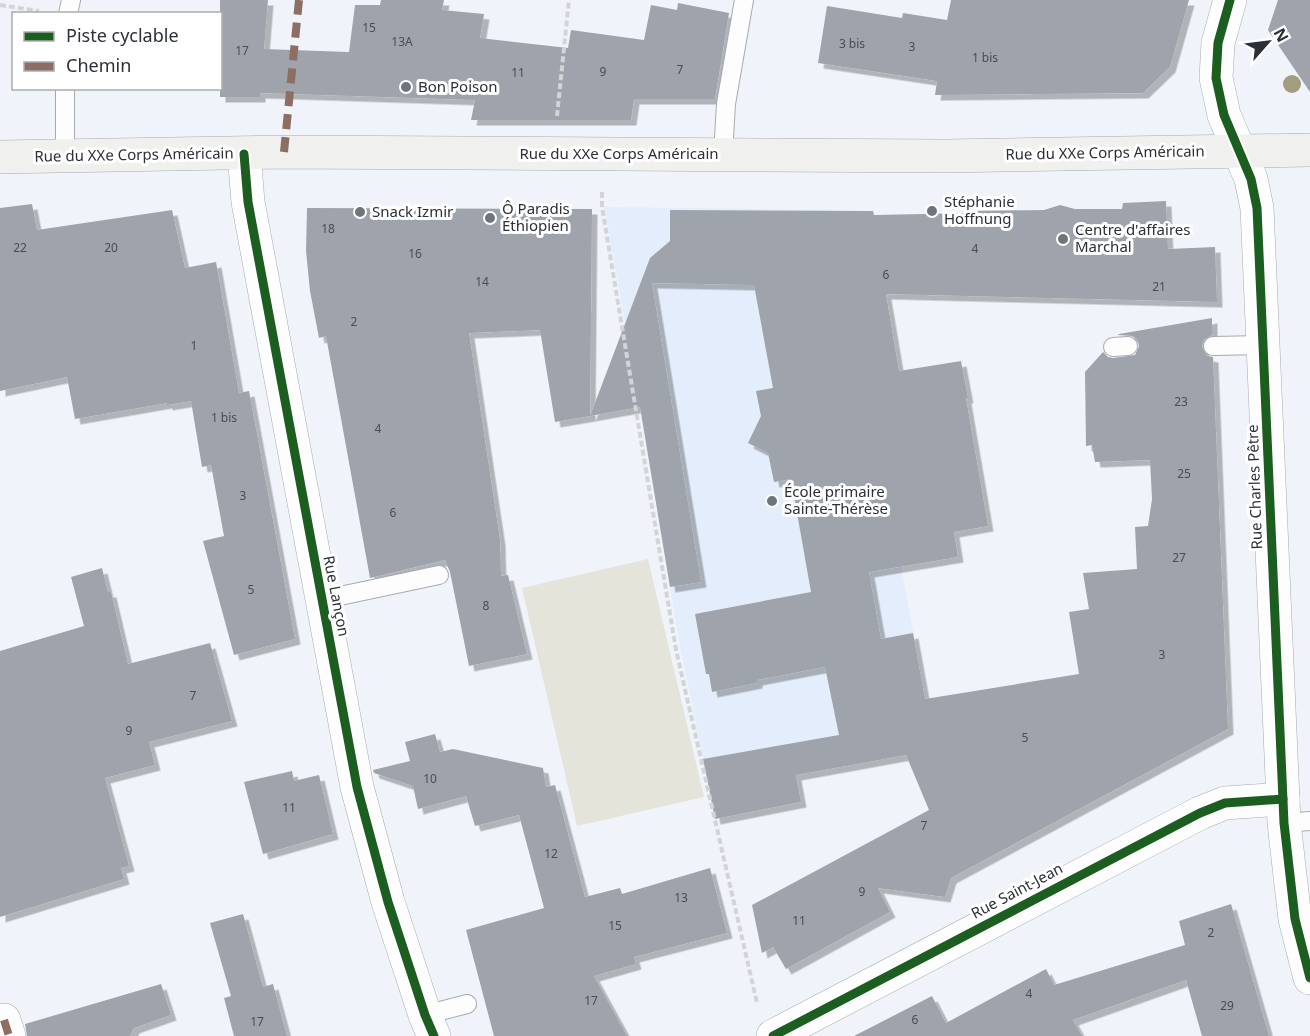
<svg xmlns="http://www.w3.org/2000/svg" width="1310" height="1036" font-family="'Noto Sans',sans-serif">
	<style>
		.built { fill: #e4edfb }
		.green { fill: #e4e4db }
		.building { fill: #9fa4ac; filter: url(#shadow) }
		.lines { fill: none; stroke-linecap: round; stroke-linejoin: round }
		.lane-casing { stroke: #a6aab0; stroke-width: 20 }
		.street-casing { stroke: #a6aab0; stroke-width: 34 }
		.secondary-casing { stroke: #a6aab0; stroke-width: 34 }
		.path { stroke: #d3d4d8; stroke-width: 4; stroke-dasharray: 6 3; stroke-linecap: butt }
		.lane { stroke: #fdfdfe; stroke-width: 18 }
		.street { stroke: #fdfdfe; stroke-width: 33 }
		.secondary { stroke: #f0f0ee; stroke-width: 33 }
		.quiet { stroke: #8d6e63; stroke-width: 8; stroke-dasharray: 15 8; stroke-linecap: butt }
		.cycleway-casing { stroke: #fff; stroke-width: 13 }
		.cycleway { stroke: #1b5e20; stroke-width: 9 }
		.tree { fill: #a29d81 }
		.poi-dot { fill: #70747b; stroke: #fff; stroke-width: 2 }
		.labels { text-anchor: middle; stroke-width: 6; stroke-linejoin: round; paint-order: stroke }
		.number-label { font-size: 12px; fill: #484c54 }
		.poi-label { font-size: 15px; fill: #2b2f36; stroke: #fff; text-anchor: start }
		.street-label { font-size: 15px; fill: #2b2f36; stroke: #fff }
	</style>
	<defs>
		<filter id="shadow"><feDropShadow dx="5.5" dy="5.5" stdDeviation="0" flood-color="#0004"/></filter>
	</defs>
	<rect width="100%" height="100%" fill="#f0f4fa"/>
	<polygon class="built" points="604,207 835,210 935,750 710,791 680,647 634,371"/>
	<polygon class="green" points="648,559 704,797 577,826 522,588"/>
	<g class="building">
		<polygon points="220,0 268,0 264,49 349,52 355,5 380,5 381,0 444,0 442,10 484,14 480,38 568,48 571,30 644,40 651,5 677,10 678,3 729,13 715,99 634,99 631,120 471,120 475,100 260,93 260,97 220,97"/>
		<polygon points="951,0 1189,0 1170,67 1143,93 935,95 937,81 818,63 827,6 902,18 903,13 947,20"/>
		<polygon points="1278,0 1310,0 1310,92 1268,30"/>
		<polygon points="1166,201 1168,249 1215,247 1217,302 886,294 899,371 961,361 968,398 966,398 988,526 954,532 958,557 869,572 881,639 913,633 925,699 1079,674 1069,612 1089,609 1083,573 1137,569 1135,527 1148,526 1152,499 1150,460 1095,462 1092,445 1086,446 1085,372 1103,352 1108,357 1113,358 1135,355 1139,346 1137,339 1132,336 1118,335 1119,334 1212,318 1212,335 1203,340 1202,347 1207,356 1213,357 1228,729 951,878 945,897 878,888 890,912 786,969 773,947 762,953 752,905 929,810 906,755 796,775 801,802 715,819 703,759 839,735 825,667 757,680 757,683 712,692 709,674 706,674 695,614 811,592 791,479 774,482 768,453 748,443 761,416 756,391 773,388 754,285 652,283 701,582 670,587 640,407 590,416 650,258 670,241 670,210 873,211 874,215 923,214 968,213 967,211 1044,210 1060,205 1075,209 1122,209 1123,203"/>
		<polygon points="32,204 37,230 172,210 185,268 216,262 239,393 249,391 295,639 234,655 203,541 224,536 211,465 202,467 191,401 167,405 167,403 75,419 67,377 0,391 0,208"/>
		<polygon points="307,208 592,209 590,416 555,422 540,330 469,333 500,540 501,576 508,575 527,654 469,666 450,572 445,560 370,578 326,336 319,338 310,291 306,251"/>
		<polygon points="102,568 108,592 111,592 128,664 210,643 232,721 149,742 155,765 105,778 129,866 121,868 124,879 0,917 0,651 84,626 71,577"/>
		<polygon points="435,734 440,752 453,749 543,768 546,787 555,785 585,897 620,888 622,894 710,868 727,933 634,957 636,964 594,976 627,1036 494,1036 466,930 544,908 519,815 475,826 466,796 418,809 413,786 374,773 373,770 410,761 405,742"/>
		<polygon points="292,771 294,781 319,775 333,834 263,854 244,782"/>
		<polygon points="1231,904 1269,1036 1202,1036 1186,980 1073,1020 1082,1036 854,1036 932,996 946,1023 1046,969 1054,985 1185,945 1179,921"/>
		<polygon points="243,914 263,987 273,984 287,1036 234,1036 224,998 231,996 210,923"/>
		<polygon points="161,984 171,1015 134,1028 130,1036 27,1036 25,1024"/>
	</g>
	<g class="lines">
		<defs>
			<g id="lane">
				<polyline points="68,14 71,0"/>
				<polyline points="65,88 65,156"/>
				<polyline points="723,155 726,104 744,0"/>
				<polyline points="1213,346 1264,345"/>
				<polyline points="1113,347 1128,346"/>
				<polyline points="321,600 439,575"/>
				<polyline points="1284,823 1310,821"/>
				<polyline points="425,1015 467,1004"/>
			</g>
			<g id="street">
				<polyline points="1230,0 1218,43 1216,78 1224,115 1251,179 1257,208 1284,823 1295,919 1310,978"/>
				<polyline points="244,154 248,202 357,787 388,902 425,1015 434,1036"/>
				<polyline points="4,1020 9,1036"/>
				<polyline points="773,1036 1200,813 1225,803 1283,799"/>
			</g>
			<polyline id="secondary" points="0,157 284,152 946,156 1310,150"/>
		</defs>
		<use href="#lane" class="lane-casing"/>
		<use href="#street" class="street-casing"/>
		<use href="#secondary" class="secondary-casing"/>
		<g class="path">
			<polyline points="0,5 39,11"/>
			<polyline points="557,116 569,0"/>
			<polyline points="602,192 602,207 676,650 757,1003"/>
		</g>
		<use href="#lane" class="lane"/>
		<use href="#street" class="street"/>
		<use href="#secondary" class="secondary"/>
		<g class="quiet">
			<polyline points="284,152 299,0"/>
			<polyline points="4,1020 9,1036"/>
		</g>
		<defs>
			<g id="cycleway">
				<polyline points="1230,0 1218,43 1216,78 1224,115 1251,179 1257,208 1284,823 1295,919 1310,978"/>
				<polyline points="244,154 248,202 357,787 388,902 425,1015 434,1036"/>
				<polyline points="773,1036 1200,813 1225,803 1283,799"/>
			</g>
		</defs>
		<use href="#cycleway" class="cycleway-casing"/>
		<use href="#cycleway" class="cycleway"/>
	</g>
	<circle class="tree" cx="1292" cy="84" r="9"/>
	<g class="poi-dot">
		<circle cx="406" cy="87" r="6"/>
		<circle cx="932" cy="211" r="6"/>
		<circle cx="360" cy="212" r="6"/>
		<circle cx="490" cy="218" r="6"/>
		<circle cx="1063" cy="239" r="6"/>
		<circle cx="772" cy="501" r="6"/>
	</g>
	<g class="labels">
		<g class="number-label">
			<text x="369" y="32">15</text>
			<text x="402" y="46">13A</text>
			<text x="852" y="48">3 bis</text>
			<text x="912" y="51">3</text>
			<text x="242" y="55">17</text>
			<text x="985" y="62">1 bis</text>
			<text x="680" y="74">7</text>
			<text x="603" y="76">9</text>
			<text x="518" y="77">11</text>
			<text x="328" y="233">18</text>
			<text x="20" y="252">22</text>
			<text x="111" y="252">20</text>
			<text x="975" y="253">4</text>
			<text x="415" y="258">16</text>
			<text x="886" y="279">6</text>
			<text x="482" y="286">14</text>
			<text x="1159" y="291">21</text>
			<text x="354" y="326">2</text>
			<text x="194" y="350">1</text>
			<text x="1181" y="406">23</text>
			<text x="224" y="422">1 bis</text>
			<text x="378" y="433">4</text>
			<text x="1184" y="478">25</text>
			<text x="243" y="500">3</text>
			<text x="393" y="517">6</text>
			<text x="1179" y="562">27</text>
			<text x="251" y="594">5</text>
			<text x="486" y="610">8</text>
			<text x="1162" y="659">3</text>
			<text x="193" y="700">7</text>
			<text x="129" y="735">9</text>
			<text x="1025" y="742">5</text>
			<text x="430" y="783">10</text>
			<text x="289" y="812">11</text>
			<text x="924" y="830">7</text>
			<text x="551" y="858">12</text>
			<text x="862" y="896">9</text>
			<text x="681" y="902">13</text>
			<text x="799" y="925">11</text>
			<text x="615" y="930">15</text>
			<text x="1211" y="937">2</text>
			<text x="1029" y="998">4</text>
			<text x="591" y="1005">17</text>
			<text x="1227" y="1010">29</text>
			<text x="915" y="1024">6</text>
			<text x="257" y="1026">17</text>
		</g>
		<g class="poi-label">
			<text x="418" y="92">Bon Poison</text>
			<text x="944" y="207">Stéphanie<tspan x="944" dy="17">Hoffnung</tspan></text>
			<text x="502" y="214">Ô Paradis<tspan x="502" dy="17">Éthiopien</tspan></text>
			<text x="372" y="217">Snack Izmir</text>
			<text x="1075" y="235">Centre d'affaires<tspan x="1075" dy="17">Marchal</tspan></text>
			<text x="784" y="497">École primaire<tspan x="784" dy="17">Sainte-Thérèse</tspan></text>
		</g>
		<g class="street-label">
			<text transform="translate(1105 153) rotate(-1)" y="5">Rue du XXe Corps Américain</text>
			<text x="619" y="159">Rue du XXe Corps Américain</text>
			<text transform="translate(134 155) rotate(-1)" y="5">Rue du XXe Corps Américain</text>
			<text transform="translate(1255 487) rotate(-92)" y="5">Rue Charles Pêtre</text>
			<text transform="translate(336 596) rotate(79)" y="5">Rue Lançon</text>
			<text transform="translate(1017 891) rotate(-28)" y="5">Rue Saint-Jean</text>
		</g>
	</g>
	<rect x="12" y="12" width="210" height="78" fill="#ffffff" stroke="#aaacaf" stroke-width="1.5"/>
	<rect x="24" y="32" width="30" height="9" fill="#1b5e20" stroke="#aaacaf" stroke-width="1.5"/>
	<text x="66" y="42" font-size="18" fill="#2b2f36">Piste cyclable</text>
	<rect x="24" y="62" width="30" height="9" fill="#8d6e63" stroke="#aaacaf" stroke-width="1.5"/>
	<text x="66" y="72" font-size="18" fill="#2b2f36">Chemin</text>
	<g transform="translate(1268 42) rotate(62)" stroke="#ffffff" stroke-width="4.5" paint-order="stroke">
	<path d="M0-4.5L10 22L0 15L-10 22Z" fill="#2b2f36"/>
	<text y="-9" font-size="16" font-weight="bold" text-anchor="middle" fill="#2b2f36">N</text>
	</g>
</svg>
